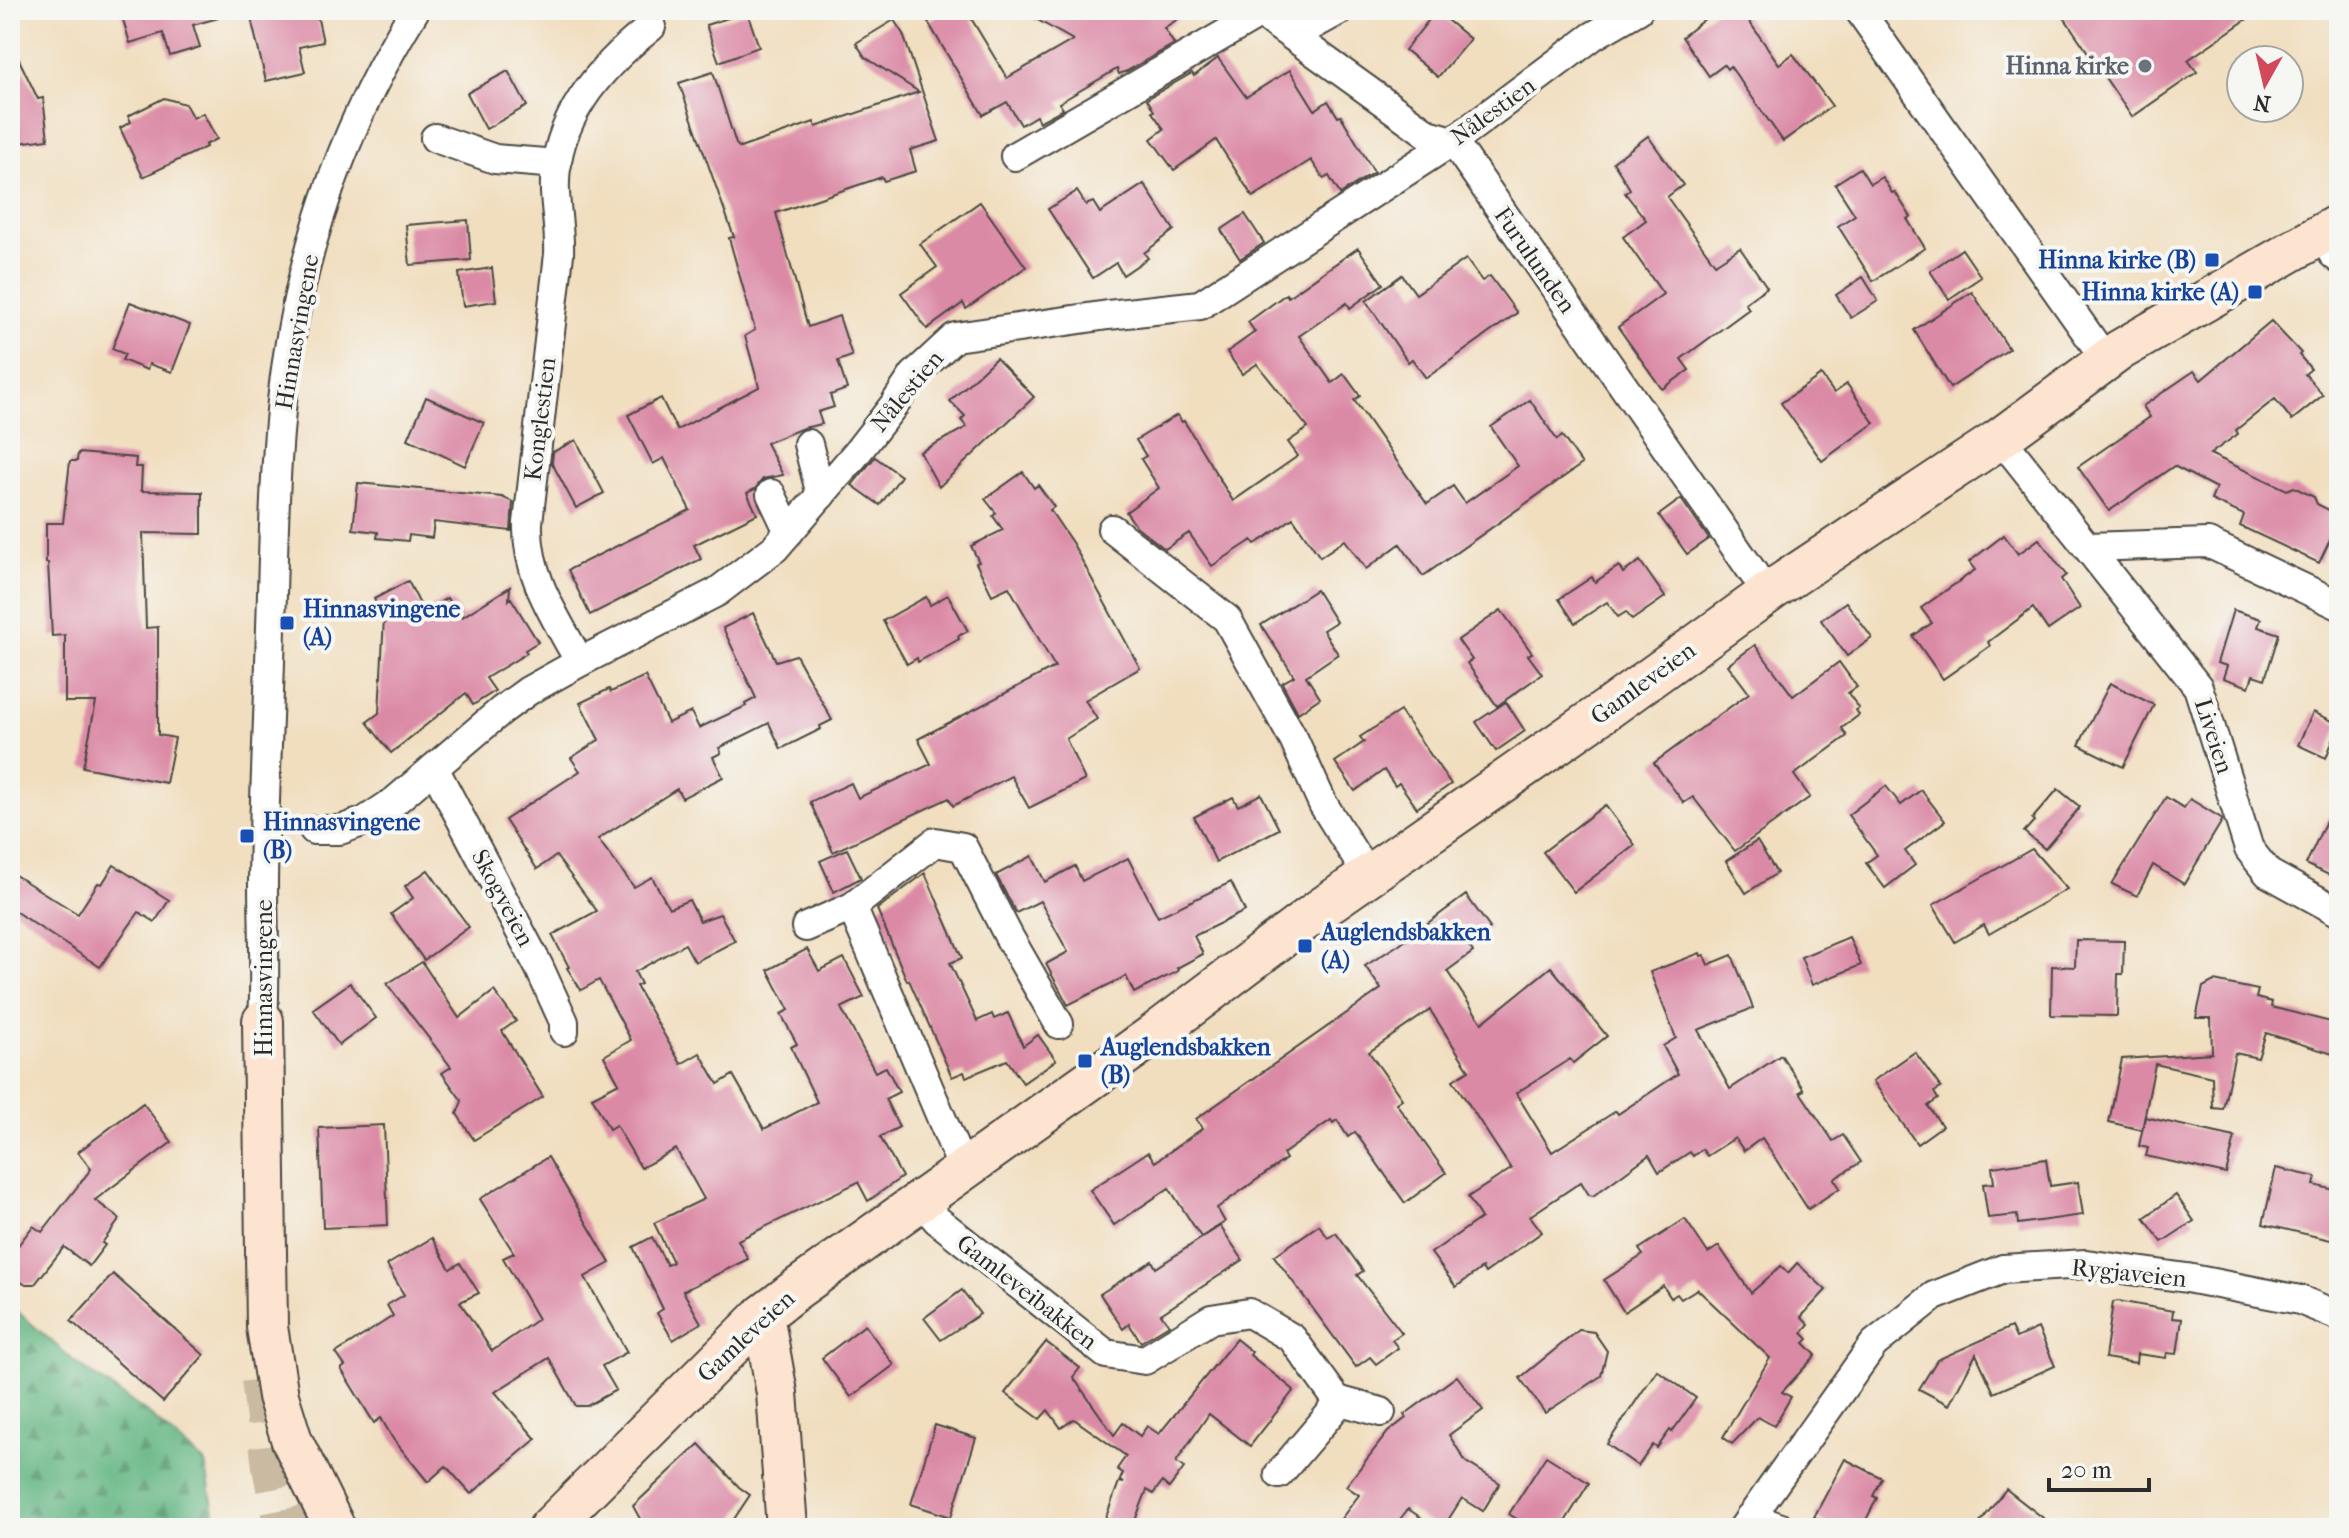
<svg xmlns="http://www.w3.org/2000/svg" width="2349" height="1538" font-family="'IM FELL French Canon',serif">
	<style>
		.forest { fill: url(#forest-firs); stroke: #477057; stroke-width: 2 }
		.building { fill: #db8aa6 }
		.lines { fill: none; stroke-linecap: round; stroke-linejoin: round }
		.primary-tunnel { stroke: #c9baa1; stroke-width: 44; stroke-dasharray: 44 22; stroke-linecap: butt }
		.street-casing { stroke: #494641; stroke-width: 32 }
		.secondary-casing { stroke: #494641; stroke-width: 44 }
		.street { stroke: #fff; stroke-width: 28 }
		.secondary { stroke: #fde4d1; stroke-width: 40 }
		.worship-dot { fill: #6b7280; stroke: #f6f6f2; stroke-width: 3 }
		.transit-dot { fill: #1a4fb4; stroke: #f6f6f2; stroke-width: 3 }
		.labels { text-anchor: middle; stroke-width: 8; stroke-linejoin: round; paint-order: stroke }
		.worship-label { font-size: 24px; font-weight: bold; fill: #5b616d; stroke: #f6f6f2; text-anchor: end }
		.street-label { font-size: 24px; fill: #2b2b2b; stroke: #f6f6f2 }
		.transit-label { font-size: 24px; font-weight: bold; fill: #164399; stroke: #f6f6f2; text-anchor: start }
	</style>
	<defs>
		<pattern id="forest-firs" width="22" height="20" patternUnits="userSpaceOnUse" patternTransform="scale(2)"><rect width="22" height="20" fill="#63b683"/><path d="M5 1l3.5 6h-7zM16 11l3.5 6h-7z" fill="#52946b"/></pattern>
	</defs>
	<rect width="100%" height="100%" fill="#f6f6f2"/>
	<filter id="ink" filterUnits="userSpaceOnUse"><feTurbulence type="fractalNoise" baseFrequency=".0125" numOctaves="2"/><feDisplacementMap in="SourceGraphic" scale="16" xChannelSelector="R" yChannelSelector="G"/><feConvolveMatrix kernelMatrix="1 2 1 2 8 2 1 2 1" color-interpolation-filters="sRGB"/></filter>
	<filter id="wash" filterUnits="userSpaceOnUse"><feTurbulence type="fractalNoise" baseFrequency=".006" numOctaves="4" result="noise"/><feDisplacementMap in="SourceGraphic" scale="32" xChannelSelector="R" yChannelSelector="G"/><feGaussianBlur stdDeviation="1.8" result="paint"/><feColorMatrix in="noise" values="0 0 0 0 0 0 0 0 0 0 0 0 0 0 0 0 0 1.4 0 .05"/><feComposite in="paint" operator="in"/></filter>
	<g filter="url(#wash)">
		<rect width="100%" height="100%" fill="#f1debf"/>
		<polygon class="forest" points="10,1305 76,1363 150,1415 205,1463 217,1528 10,1528"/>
		<g id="blocks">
			<g class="building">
				<polygon points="120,10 217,10 218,18 193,25 200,47 170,56 163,33 130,43"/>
				<polygon points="249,10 316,10 323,42 299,47 305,72 266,81"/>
				<polygon points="949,10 966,10 1007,78 1073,40 1020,10 1192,10 1164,28 1174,44 1127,71 1119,74 1117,69 1059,103 1063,109 1039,122 1036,116 1021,125 1007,102 983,115 928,22"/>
				<polygon points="1716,10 1741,10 1779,64 1793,54 1832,106 1783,141 1730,66 1727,69 1724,65 1709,76 1682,37"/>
				<polygon points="2059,10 2260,10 2188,60 2197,72 2132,117"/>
				<polygon points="1436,11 1470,39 1438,77 1405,50"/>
				<polygon points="747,12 759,47 719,62 706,25"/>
				<polygon points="894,20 903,34 939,141 910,150 916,171 884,181 882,177 776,213 808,327 839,316 852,356 838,361 847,389 830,395 834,407 818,412 822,424 803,428 766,443 783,475 763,479 755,489 747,493 757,514 694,545 701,559 590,615 568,570 690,510 664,458 653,464 628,415 661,398 677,430 759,387 745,336 755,330 729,238 734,237 679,83 713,72 736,144 740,148 814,122 816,127 919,92 865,57 856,43"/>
				<polygon points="10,41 38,99 43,98 48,139 10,144"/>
				<polygon points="1218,58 1246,97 1290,70 1315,110 1328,101 1338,117 1341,116 1374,172 1340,194 1329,176 1324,179 1311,160 1253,197 1216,140 1174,170 1151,139 1164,129 1152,112 1154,111 1147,99 1192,73 1194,76"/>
				<polygon points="508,71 527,106 486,129 467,93"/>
				<polygon points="164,98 185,104 193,118 203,113 217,139 205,145 206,147 143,177 120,128 131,122 128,116"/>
				<polygon points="1648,136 1683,185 1667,197 1715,264 1740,248 1767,287 1745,303 1749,309 1681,359 1689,370 1662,389 1618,327 1663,294 1623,237 1646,220 1625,193 1630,189 1613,162"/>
				<polygon points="1860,168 1870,184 1882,177 1892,193 1895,192 1911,217 1907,219 1925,248 1873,281 1838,226 1855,215 1835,184"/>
				<polygon points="1144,184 1174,230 1144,253 1148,258 1123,275 1116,263 1093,278 1048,209 1077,191 1086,205 1093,202 1100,213"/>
				<polygon points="980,202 1026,267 966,309 963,303 927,329 901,293 937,267 920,244"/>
				<polygon points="1245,214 1264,243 1240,259 1221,230"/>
				<polygon points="468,220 471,260 410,265 406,225"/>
				<polygon points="1358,248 1383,284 1350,308 1347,303 1299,336 1332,383 1344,374 1360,396 1354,400 1427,504 1453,486 1465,503 1518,466 1491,427 1530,400 1557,440 1562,436 1582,464 1423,576 1400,544 1366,569 1345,540 1320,557 1293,518 1265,538 1255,544 1252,540 1212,566 1189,533 1165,549 1136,526 1126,512 1159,488 1141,459 1146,456 1136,440 1177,415 1182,422 1184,421 1233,501 1298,456 1288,442 1308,428 1257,364 1242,374 1227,352 1255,332 1248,322 1286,294 1288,297"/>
				<polygon points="1962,249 1981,277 1949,299 1930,271"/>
				<polygon points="1466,259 1482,281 1490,276 1517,313 1426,378 1412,359 1408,362 1366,301 1402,275 1416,294"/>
				<polygon points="492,268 496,301 463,306 459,273"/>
				<polygon points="1863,277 1878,301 1851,318 1836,295"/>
				<polygon points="1972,292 2009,349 1950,388 1914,330"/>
				<polygon points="130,302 190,325 172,372 149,364 147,370 122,360 125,354 112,349"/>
				<polygon points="2271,321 2301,353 2299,355 2311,369 2305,374 2323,395 2292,420 2275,399 2236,430 2238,434 2210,454 2287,490 2294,487 2314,497 2317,504 2339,515 2339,521 2319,563 2240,526 2244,515 2211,500 2216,488 2174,466 2109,511 2078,467 2150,417 2143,406 2194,371 2201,380"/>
				<polygon points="996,358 1034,397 939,487 920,452 967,427 961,420 965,416 950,401"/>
				<polygon points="1821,375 1834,393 1847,384 1874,423 1822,461 1781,403"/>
				<polygon points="426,397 484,423 465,466 408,439"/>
				<polygon points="576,440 604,493 576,508 552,463 553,452"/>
				<polygon points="78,453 136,458 135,467 142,467 141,491 202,492 202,534 143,533 146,628 158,627 158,735 175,738 166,783 83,767 96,702 65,702 65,635 52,636 48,563 46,563 46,523 63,523 70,461 77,461"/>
				<polygon points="875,457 901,476 880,505 852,485"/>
				<polygon points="1023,472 1034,488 1038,485 1054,507 1050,510 1073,544 1140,668 1085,700 1097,719 1066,739 1085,780 1029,808 1011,776 953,806 949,798 833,852 810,802 851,783 858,798 931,764 918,739 1055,667 1009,587 992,595 976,563 979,562 971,546 1003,530 993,516 996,513 985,499"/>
				<polygon points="358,483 502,497 513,502 511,531 434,522 432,538 409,535 408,541 377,538 378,532 353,529"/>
				<polygon points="1681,499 1709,539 1687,554 1659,515"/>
				<polygon points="2004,535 2018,554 2039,539 2066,575 2061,579 2080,608 2048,630 2033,608 1988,642 1990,646 1943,679 1913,636 1932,623 1921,608 1975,570 1969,562"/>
				<polygon points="1640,561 1665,597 1632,620 1626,612 1618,617 1607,602 1575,623 1559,599 1592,577 1595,582 1619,566 1623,573"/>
				<polygon points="408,581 424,612 447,598 450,603 453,601 462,617 510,587 509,600 511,598 538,642 525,650 527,653 486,678 495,691 473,705 466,693 391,753 367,722 379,713 384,617 374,599"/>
				<polygon points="1316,590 1336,622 1323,630 1338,654 1306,676 1320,698 1298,713 1282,683 1294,676 1261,625"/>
				<polygon points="948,595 968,631 958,636 959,639 918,662 917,658 907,664 883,621 926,597 930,605"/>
				<polygon points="1846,602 1872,638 1847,656 1821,620"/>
				<polygon points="1501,610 1532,653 1528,655 1542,674 1497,706 1467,663 1472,660 1458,640"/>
				<polygon points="2233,610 2261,619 2258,627 2279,634 2265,679 2253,675 2249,687 2223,678 2227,666 2217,663"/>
				<polygon points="753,613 776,661 796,655 832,720 820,726 821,729 781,749 769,723 719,748 721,753 713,757 723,777 682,798 677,789 598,839 634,887 652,877 669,908 689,900 700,921 720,914 735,941 695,962 685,944 635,972 641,984 636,986 681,1064 700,1053 718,1084 733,1075 764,1129 817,1102 791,1047 797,1044 781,1014 789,1010 768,970 807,949 819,971 844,958 864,997 841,1008 875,1072 886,1067 899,1092 885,1099 899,1127 880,1137 902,1177 868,1201 858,1182 738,1240 748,1259 683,1291 701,1323 673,1340 657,1313 663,1309 633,1247 652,1237 667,1265 673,1262 654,1223 704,1199 676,1149 641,1168 616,1125 609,1129 592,1097 619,1083 604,1056 631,1040 599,980 581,990 567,968 569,967 552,935 597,911 556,856 537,869 505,820 580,771 571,758 599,740 580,703 609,689 611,692 645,676 668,723 691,712 699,728 746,706 745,704 756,698 723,628"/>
				<polygon points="1755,645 1793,696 1839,662 1857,687 1848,693 1859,708 1856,710 1859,715 1842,728 1847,736 1794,775 1810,797 1735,851 1693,797 1684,803 1654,763 1749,693 1728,665"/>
				<polygon points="2110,683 2154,705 2123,767 2079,745"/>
				<polygon points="1506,702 1525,731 1496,751 1476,722"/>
				<polygon points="1400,711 1451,784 1417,808 1399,783 1395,786 1384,770 1355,791 1335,762 1364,742 1360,737"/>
				<polygon points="2313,712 2339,724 2326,758 2298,745"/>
				<polygon points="1886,786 1901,805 1921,790 1945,821 1905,851 1915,865 1885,888 1866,863 1877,855 1848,815"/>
				<polygon points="2058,789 2080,807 2045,849 2024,832 2034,821 2032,819"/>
				<polygon points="2339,793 2339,880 2306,864"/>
				<polygon points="1261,794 1279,829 1216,862 1194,817 1233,797 1238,806"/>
				<polygon points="2166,797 2184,808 2190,799 2221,818 2222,821 2184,884 2153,865 2137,896 2112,884"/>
				<polygon points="1605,805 1635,845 1574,892 1543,852"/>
				<polygon points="1757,841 1777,873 1746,893 1726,861"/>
				<polygon points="847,849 861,878 834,892 820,861"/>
				<polygon points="2032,849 2067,889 1989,934 1984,925 1955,942 1933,905"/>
				<polygon points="1032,856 1045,882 1075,866 1082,881 1128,858 1158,917 1231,882 1245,911 1194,936 1203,954 1177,968 1178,971 1134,993 1126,976 1068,1005 1046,964 1068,952 1040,901 1016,913 996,875"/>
				<polygon points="114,865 169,900 155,922 139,912 100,967 10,908 10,872 78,914 98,883 102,884"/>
				<polygon points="428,870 469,927 424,960 391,914 413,898 405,886"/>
				<polygon points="925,873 962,958 950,963 977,1021 992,1014 994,1019 1008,1013 1023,1046 1038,1035 1056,1060 1023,1083 1007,1060 966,1077 964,1072 952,1077 909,980 907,981 877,909"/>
				<polygon points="1466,895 1490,928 1468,944 1473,952 1447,971 1482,1023 1551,967 1607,1036 1573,1063 1570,1059 1516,1093 1552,1152 1616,1111 1618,1114 1678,1074 1663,1046 1676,1038 1650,972 1700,953 1701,956 1704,955 1708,965 1732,955 1753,1008 1698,1030 1730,1089 1781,1055 1804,1090 1800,1092 1833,1141 1843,1135 1861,1162 1834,1179 1840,1188 1808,1209 1762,1138 1744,1151 1735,1138 1707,1156 1702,1149 1693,1156 1690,1152 1659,1172 1649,1155 1593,1196 1589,1195 1581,1182 1530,1216 1542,1232 1485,1273 1482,1268 1456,1287 1431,1253 1481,1218 1468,1197 1511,1169 1453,1080 1469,1070 1430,1010 1369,1052 1402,1099 1396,1103 1446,1173 1405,1203 1355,1132 1348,1137 1337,1120 1333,1123 1331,1120 1283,1154 1286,1159 1217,1208 1225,1222 1201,1237 1169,1188 1114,1225 1090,1190 1148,1152 1155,1162 1203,1128 1196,1119 1381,989 1365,966 1398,945"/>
				<polygon points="1849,937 1861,965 1812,985 1801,957"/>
				<polygon points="2076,940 2124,941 2123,974 2118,974 2117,1016 2051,1015 2052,966 2075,967"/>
				<polygon points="422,962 459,1018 494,991 516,1021 502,1031 543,1097 474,1140 457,1114 462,1101 442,1073 451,1067 387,984"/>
				<polygon points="2214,981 2258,990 2256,998 2272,1002 2271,1007 2339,1024 2339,1056 2266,1033 2258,1058 2235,1053 2223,1109 2213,1108 2212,1077 2155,1064 2142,1130 2109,1122 2122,1059 2212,1053 2211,1018 2196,1018 2203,987"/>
				<polygon points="350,983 376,1018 339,1045 313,1009"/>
				<polygon points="1915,1052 1941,1088 1934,1092 1938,1099 1928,1106 1942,1126 1917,1144 1873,1081"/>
				<polygon points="143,1103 172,1142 95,1200 120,1219 102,1243 105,1245 89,1266 64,1247 35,1284 24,1284 10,1273 10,1256 33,1226 42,1232 91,1169 78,1152"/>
				<polygon points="2145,1117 2235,1137 2226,1174 2146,1156 2148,1148 2139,1146"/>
				<polygon points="384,1125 388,1225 323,1228 319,1128"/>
				<polygon points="548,1157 610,1263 585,1277 627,1352 602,1366 616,1390 587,1406 576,1406 549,1358 495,1392 536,1439 471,1494 446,1466 428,1482 393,1439 381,1418 374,1423 341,1369 345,1366 336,1353 393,1316 387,1305 404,1295 387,1265 432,1238 450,1269 460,1263 479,1293 460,1302 492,1351 538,1319 503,1258 514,1253 480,1199"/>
				<polygon points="2046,1159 2050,1186 2078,1182 2083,1215 2018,1224 2017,1215 1988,1218 1983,1184 1994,1183 1992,1167"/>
				<polygon points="2276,1168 2316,1177 2314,1185 2339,1191 2339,1242 2263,1224"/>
				<polygon points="2176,1195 2194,1221 2162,1242 2144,1218"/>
				<polygon points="1685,1219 1708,1253 1719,1246 1751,1293 1781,1266 1788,1273 1797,1263 1826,1290 1801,1317 1809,1325 1802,1333 1808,1339 1804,1343 1816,1355 1782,1392 1791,1397 1774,1426 1758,1417 1732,1444 1723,1437 1770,1358 1697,1289 1681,1299 1677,1294 1671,1298 1663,1286 1624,1312 1604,1280 1643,1255 1639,1249"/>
				<polygon points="1319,1225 1328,1238 1336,1233 1363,1271 1357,1275 1402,1333 1392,1340 1398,1348 1376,1364 1370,1357 1356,1367 1274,1256"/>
				<polygon points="1220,1226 1243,1260 1161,1314 1169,1325 1141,1342 1129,1324 1123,1329 1100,1294 1152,1261 1156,1268"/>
				<polygon points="113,1274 204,1355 163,1402 71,1321"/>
				<polygon points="962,1290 980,1314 941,1340 924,1318"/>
				<polygon points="2118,1301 2173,1311 2172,1318 2182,1319 2177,1354 2167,1353 2166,1358 2137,1354 2136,1363 2105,1358 2113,1302"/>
				<polygon points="865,1325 894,1365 851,1397 822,1358"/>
				<polygon points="2011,1327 2016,1338 2038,1328 2055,1366 1994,1393 1976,1354 1949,1405 1919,1389 1937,1360"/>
				<polygon points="1579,1330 1594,1332 1607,1351 1601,1376 1545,1413 1520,1378"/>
				<polygon points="1236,1339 1252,1352 1250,1355 1294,1390 1250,1446 1209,1414 1176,1462 1184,1468 1169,1488 1162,1482 1153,1494 1147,1490 1132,1528 1102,1528 1119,1482 1124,1483 1120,1480 1123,1473 1117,1469 1126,1456 1074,1419 1061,1428 1048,1410 1040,1419 1005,1393 1046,1342 1080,1368 1073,1377 1114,1435 1123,1423 1140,1436 1147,1426 1159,1434"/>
				<polygon points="1657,1370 1696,1398 1672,1432 1670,1430 1657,1448 1653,1445 1638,1466 1607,1444"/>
				<polygon points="1457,1376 1483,1410 1449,1435 1466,1462 1500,1483 1483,1511 1462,1498 1443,1528 1437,1528 1408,1509 1393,1528 1334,1528 1359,1495 1346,1486 1388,1432 1406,1418 1404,1415"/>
				<polygon points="935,1425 976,1438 951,1517 911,1504"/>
				<polygon points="699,1444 739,1487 750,1495 728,1528 645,1528 633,1506"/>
				<polygon points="1546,1456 1589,1483 1561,1528 1531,1528 1509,1514"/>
				<polygon points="1845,1459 1882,1478 1873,1496 1877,1498 1862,1528 1835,1528 1814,1517"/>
				<polygon points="2006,1489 2056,1528 1976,1528"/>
			</g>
		</g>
	</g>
	<g filter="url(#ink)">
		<use href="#blocks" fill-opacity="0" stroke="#494641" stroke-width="2"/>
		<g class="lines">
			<polyline class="primary-tunnel" points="263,1379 274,1466 286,1528"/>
			<defs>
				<g id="street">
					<polyline points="1256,10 1428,134 1453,141 1754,574"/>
					<polyline points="1859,10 2106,360"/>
					<polyline points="1293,36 1340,10"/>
					<polyline points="435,138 495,159 557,164"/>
					<polyline points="1015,156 1261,13"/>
					<polyline points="2322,232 2333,254 2339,259"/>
					<polyline points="1998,440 2014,455 2198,687 2249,849 2268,873 2339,912"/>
					<polyline points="808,444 821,495"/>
					<polyline points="771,494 789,532"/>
					<polyline points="1112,529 1227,619 1294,740 1323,804 1368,876"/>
					<polyline points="2088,547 2208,543 2339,605"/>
					<path d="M580,662C555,617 526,575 528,523L559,254C560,233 556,213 555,192C552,121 599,68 651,27L645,10"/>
					<polyline points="434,768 539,967 564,1022 564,1031"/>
					<polyline points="314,830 340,830 365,821 395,801 502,710 528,691 580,662 717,592 775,548 855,455 894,405 914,375 955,337 1108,315 1200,305 1453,141 1593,36 1638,10"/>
					<polyline points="852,907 963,1169"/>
					<polyline points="806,927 852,907 935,842 963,847 1009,937 1059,1024"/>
					<path d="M263,1021C266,974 263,928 263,882C264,797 269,712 271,627C274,536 274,444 288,355C306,233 350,114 415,10"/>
					<polyline points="921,1201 937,1220 1106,1354 1145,1360 1211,1319 1249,1313 1292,1338 1337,1400 1381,1412"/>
					<polyline points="1279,1474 1341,1401"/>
					<polyline points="1750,1517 1781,1528"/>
					<polyline points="1743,1528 1874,1344 1934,1296 2003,1269 2086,1264 2187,1278 2300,1300 2339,1316"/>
				</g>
				<g id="secondary">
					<polyline points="263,1021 267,1327 278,1396 292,1441 335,1528"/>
					<polyline points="763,1315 777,1393 787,1528"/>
					<polyline points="549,1528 763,1315 798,1288 1153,1035 1316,912 1606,710 1775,588 1998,440 2120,350 2339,224"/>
				</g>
			</defs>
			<use href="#street" class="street-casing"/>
			<use href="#secondary" class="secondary-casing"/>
			<use href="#street" class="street"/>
			<use href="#secondary" class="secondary"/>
		</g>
	</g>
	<circle class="worship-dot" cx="2145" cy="66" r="8"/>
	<g class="transit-dot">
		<rect x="2204" y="252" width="16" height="16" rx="4"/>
		<rect x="2247" y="284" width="16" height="16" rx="4"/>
		<rect x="279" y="615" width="16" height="16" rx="4"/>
		<rect x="239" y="828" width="16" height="16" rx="4"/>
		<rect x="1297" y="938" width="16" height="16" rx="4"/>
		<rect x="1077" y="1053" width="16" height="16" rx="4"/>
	</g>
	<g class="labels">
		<g class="worship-label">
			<text x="2129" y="74">Hinna kirke</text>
		</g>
		<g class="street-label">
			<text transform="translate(1493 111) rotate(-36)" y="8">Nålestien</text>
			<text transform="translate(1535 260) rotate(55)" y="8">Furulunden</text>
			<text transform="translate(297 332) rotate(-80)" y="8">Hinnasvingene</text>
			<text transform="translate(907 391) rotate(-50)" y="8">Nålestien</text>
			<text transform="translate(540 419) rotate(-83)" y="8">Konglestien</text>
			<text transform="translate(1643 683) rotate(-36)" y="8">Gamleveien</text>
			<text transform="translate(2214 736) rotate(72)" y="8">Liveien</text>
			<text transform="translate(503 898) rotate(62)" y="8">Skogveien</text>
			<text transform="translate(264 978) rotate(-90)" y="8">Hinnasvingene</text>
			<text transform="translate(2129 1273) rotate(6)" y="8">Rygjaveien</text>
			<text transform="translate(1027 1292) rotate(38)" y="8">Gamleveibakken</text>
			<text transform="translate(746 1336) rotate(-43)" y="8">Gamleveien</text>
		</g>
		<g class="transit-label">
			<text x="2196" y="268" text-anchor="end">Hinna kirke (B)</text>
			<text x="2239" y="300" text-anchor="end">Hinna kirke (A)</text>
			<text x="303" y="617">Hinnasvingene<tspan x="303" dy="28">(A)</tspan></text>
			<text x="263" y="830">Hinnasvingene<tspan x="263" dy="28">(B)</tspan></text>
			<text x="1321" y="940">Auglendsbakken<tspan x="1321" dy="28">(A)</tspan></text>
			<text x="1101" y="1055">Auglendsbakken<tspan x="1101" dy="28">(B)</tspan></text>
		</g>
	</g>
	<rect width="2349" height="1538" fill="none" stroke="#f6f6f2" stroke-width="40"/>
	<g transform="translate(2265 84) rotate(188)"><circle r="38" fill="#f6f6f2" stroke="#a5a5a2" stroke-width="2"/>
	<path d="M0-6L14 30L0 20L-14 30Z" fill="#d1495b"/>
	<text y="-12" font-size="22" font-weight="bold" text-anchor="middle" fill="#2b2b2b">N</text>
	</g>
	<path d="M2049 1478v12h100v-12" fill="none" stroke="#2b2b2b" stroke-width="4"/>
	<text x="2061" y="1478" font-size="24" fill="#2b2b2b" stroke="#f6f6f2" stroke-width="6" paint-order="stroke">20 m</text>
</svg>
